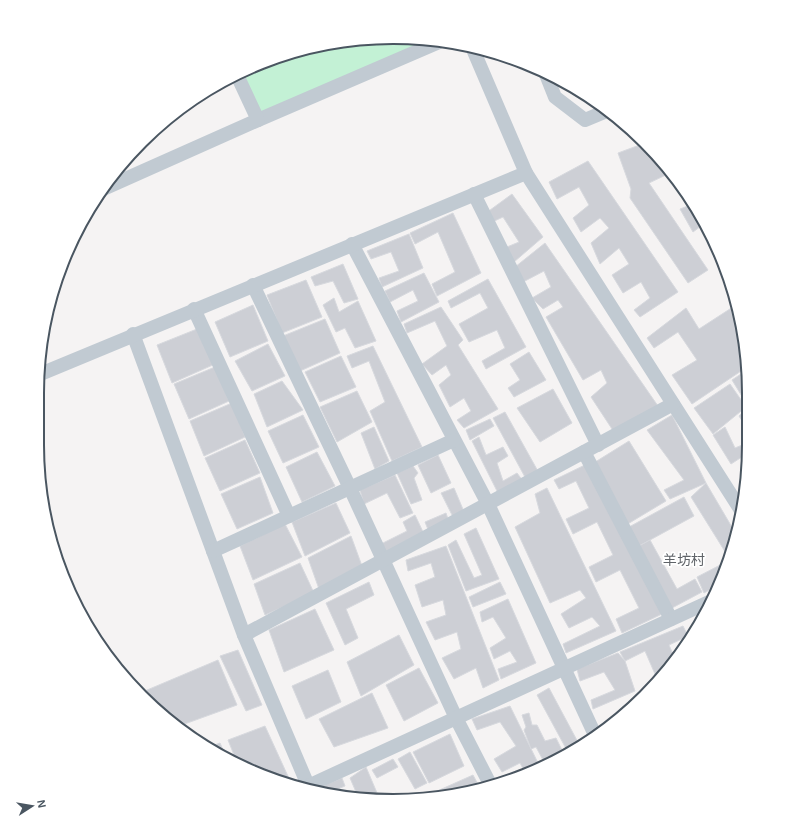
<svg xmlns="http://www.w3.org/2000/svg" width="786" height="838" font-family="Helvetica,'Noto Sans SC',sans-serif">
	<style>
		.green { fill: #c3f1d5 }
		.building { fill: #cdcfd5; stroke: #d7d9de }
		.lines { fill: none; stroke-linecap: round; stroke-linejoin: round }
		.street { stroke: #c1cad2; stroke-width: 14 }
		.labels { text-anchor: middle; stroke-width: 3.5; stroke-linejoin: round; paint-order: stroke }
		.quarter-label { font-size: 14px; fill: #5f6368; stroke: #fff }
		.rim { fill: none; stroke: #4a5661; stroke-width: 2 }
	</style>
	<rect width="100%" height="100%" fill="#f5f3f3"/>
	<polygon class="green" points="416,38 439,42 258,120 238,74 278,56 346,40"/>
	<g class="building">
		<polygon points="645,143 661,158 670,173 649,183 708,270 688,283 630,198 631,189 618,153"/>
		<polygon points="588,161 678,292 640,317 634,310 650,298 641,282 623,293 612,275 629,264 619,248 600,264 591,243 609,228 600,218 581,232 573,218 589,205 579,187 557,199 549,182"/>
		<polygon points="512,194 543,237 514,262 507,247 519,242 503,217 490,223 486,213"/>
		<polygon points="693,204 705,223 693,232 680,209"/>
		<polygon points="453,213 481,273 437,296 432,284 455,272 438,232 415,244 410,233"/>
		<polygon points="409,234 423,268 382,287 379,278 399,271 391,252 371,259 367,251"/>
		<polygon points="545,243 658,406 614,432 591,397 607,383 601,370 583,380 546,317 563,307 558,300 543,309 532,298 551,287 544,271 523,282 515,267"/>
		<polygon points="343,264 358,299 344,303 333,281 315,286 311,277"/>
		<polygon points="424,273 439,302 401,322 397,311 418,301 413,290 390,302 385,291"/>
		<polygon points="488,279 526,347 486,369 482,361 505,348 497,330 469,342 459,324 488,308 480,293 451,308 448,301"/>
		<polygon points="306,280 322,317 282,333 267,295"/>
		<polygon points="334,298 339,312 358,301 376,341 355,348 345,328 336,332 323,305"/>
		<polygon points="253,305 268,341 230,357 215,322"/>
		<polygon points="736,305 746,346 747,367 692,404 672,375 697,360 678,332 654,348 647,338 686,308 699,329"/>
		<polygon points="441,307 463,340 458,345 498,409 464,428 457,420 471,411 464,398 450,407 439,385 451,375 446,365 432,375 422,364 447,346 435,321 407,333 404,324"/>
		<polygon points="325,319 340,353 300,371 283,336"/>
		<polygon points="197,329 215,364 172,383 157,345"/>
		<polygon points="268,344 285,376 252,391 235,361"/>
		<polygon points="373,346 422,447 392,461 370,411 385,402 369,361 352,368 347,356"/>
		<polygon points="529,352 546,380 514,397 508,388 520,380 510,364"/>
		<polygon points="341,356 356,387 320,402 305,372"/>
		<polygon points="215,367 229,401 189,419 174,384"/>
		<polygon points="747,370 748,406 732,380"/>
		<polygon points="282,381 303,410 267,427 254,394"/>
		<polygon points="730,384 746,407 713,434 694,408"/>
		<polygon points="553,389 572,423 540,442 517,408"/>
		<polygon points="357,391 372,422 337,442 320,407"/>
		<polygon points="232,403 245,437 204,456 190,421"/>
		<polygon points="748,407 749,432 739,416"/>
		<polygon points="505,412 539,473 526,479 493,418"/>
		<polygon points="303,415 319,447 283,463 268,431"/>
		<polygon points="672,415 706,483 670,499 664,490 684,480 647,430"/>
		<polygon points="490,419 494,426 470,440 466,430"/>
		<polygon points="374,427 389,461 375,469 361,433"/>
		<polygon points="725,427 735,448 747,443 749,447 748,453 731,464 713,435"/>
		<polygon points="479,437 486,455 503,447 508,456 497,463 503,481 517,473 523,481 499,495 472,441"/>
		<polygon points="245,440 260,473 220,491 205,458"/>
		<polygon points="629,441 666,501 626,525 592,464"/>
		<polygon points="317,452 335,486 302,502 286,467"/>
		<polygon points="438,455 451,483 431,493 418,465"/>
		<polygon points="589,463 662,614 622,633 616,619 639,608 620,570 596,582 589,567 613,555 597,522 573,534 566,519 589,508 576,481 559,489 554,480"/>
		<polygon points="413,466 418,473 414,478 422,500 411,504 397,473"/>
		<polygon points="395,475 413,513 400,518 387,493 364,504 360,490"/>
		<polygon points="260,477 273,513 237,529 221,494"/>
		<polygon points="706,483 736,534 729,558 691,497"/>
		<polygon points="454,488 465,514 454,519 441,493"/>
		<polygon points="547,488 616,631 566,653 563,644 600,626 592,617 569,628 561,614 586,598 580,590 550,603 515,527 540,513 535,494"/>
		<polygon points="684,497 694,516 639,546 629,527"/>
		<polygon points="336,503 350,533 305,556 292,522"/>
		<polygon points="446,513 449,522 429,532 425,522"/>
		<polygon points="415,515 424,534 387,554 381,544 407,531 403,522"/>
		<polygon points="285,524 302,557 253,580 240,546"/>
		<polygon points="476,528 499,579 466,591 448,545 456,540 474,578 482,575 464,534"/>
		<polygon points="351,536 362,566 319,589 308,558"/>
		<polygon points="650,540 677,589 695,579 702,592 672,608 639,546"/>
		<polygon points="446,546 499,680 483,688 476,668 454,679 442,658 461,649 457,632 435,640 426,622 446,615 443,600 422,607 415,585 435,577 431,563 408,571 406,560"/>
		<polygon points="728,561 720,584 704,593 697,577"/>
		<polygon points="300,563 314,593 265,615 254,584"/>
		<polygon points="369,582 374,595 346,609 358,638 345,645 326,603"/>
		<polygon points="500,582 506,594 473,607 469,597"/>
		<polygon points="508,599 536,663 501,679 498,669 517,662 510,651 494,659 490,648 506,638 493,617 482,622 480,612"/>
		<polygon points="315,609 334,650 284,672 269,630"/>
		<polygon points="705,613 701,621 698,616"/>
		<polygon points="683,626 688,636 669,645 675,659 658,681 645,651 625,661 620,652"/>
		<polygon points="399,635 414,665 361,696 347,662"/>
		<polygon points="238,650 262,705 246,711 220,656"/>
		<polygon points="618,653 625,661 635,691 593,709 591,700 615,690 604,672 580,681 577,669"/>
		<polygon points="218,660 237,705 179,726 158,713 140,693"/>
		<polygon points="419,668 438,703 404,721 386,685"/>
		<polygon points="328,670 341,702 306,719 292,686"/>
		<polygon points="549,688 580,746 569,754 537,695"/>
		<polygon points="372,693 388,728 334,747 319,719"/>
		<polygon points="638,702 625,712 623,707"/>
		<polygon points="510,706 540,767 526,774 520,763 502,772 494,759 516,746 500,722 477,730 472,719"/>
		<polygon points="529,713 532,725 537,725 545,741 556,738 563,752 566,750 569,754 553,762 549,757 543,760 536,747 531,749 524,730 526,727 522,715"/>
		<polygon points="265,726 292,785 238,765 228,740"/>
		<polygon points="450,734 464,766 429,783 413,752"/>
		<polygon points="220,743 227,759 209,747"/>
		<polygon points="410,752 427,783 415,789 398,759"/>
		<polygon points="393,759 398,767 377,778 372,770"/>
		<polygon points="366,767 380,800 359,799 350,778"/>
		<polygon points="473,775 480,788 438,798 435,792"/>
		<polygon points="342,778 345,786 328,793 325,785"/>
		<polygon points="431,794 432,798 417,799"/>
	</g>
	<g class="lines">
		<g class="street">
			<polyline points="472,47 526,173"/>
			<polyline points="545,72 555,97 585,120 609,110"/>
			<polyline points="258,120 439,42"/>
			<polyline points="103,189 258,120 237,75"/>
			<polyline points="474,194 598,445"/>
			<polyline points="352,244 488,504 595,735"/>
			<polyline points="253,285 350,488 456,718 491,786"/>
			<polyline points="194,309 289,516"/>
			<polyline points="133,334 244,635 310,790"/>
			<polyline points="38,375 526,173 742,512"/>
			<polyline points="584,452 671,619"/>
			<polyline points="213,551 454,440"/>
			<polyline points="244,635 673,404"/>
			<polyline points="308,786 711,601"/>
		</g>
	</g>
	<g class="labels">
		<g class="quarter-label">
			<text x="684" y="565">羊坊村</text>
		</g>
	</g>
	<path d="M0 0H786V838H0ZM393 44H393A349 349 0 0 1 742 393V445A349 349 0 0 1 393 794H393A349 349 0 0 1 44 445V393A349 349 0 0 1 393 44Z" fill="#fff" fill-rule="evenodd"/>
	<path class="rim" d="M393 44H393A349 349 0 0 1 742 393V445A349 349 0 0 1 393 794H393A349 349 0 0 1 44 445V393A349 349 0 0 1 393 44Z"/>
	<g transform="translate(32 806) rotate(78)" stroke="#ffffff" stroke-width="3" paint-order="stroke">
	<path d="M0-3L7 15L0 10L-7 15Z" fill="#4a5661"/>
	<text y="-6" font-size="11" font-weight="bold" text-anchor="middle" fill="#4a5661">N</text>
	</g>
</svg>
